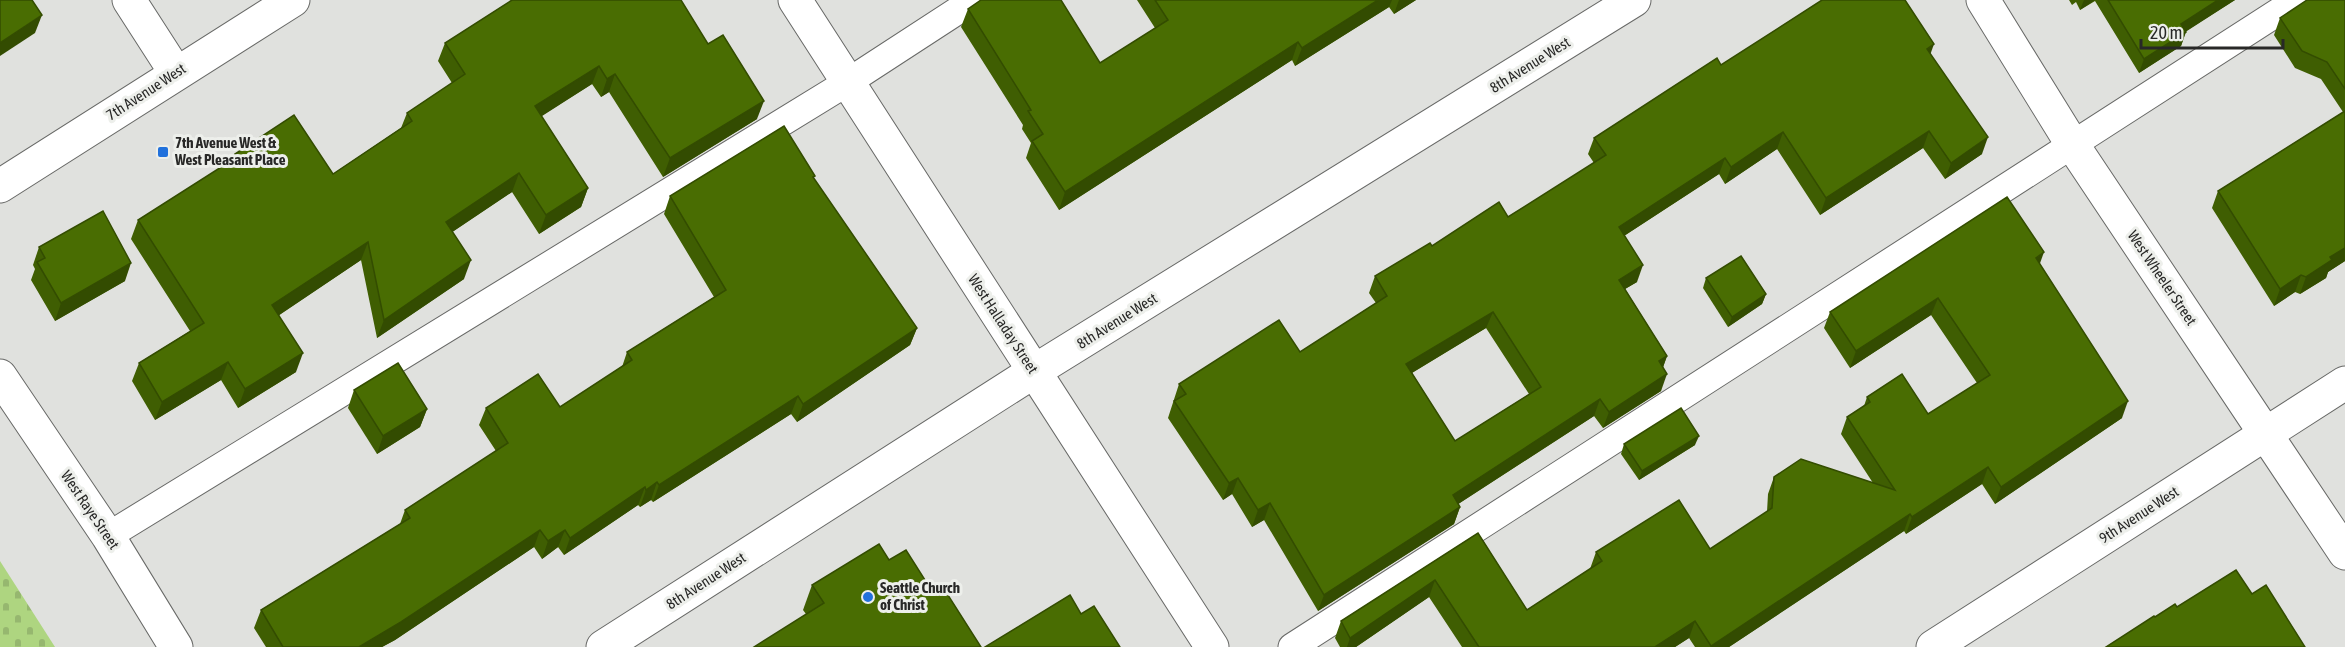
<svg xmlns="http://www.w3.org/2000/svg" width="2345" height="647" font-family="'Asap Condensed',sans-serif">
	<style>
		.cemetery { fill: url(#cemetery-stones) }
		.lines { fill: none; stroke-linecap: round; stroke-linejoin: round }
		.lane-casing { stroke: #686967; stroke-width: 29 }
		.street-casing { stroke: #686967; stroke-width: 35 }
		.secondary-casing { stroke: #686967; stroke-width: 35 }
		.lane { stroke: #fff; stroke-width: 27 }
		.street { stroke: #fff; stroke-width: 33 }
		.secondary { stroke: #fff; stroke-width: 33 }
		.wall { fill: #3f5e02; fill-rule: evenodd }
		.shaded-wall { fill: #334c01 }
		.building { fill: #496d02; stroke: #334c01; stroke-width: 1.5; fill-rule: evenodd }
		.poi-dot { fill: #2171dc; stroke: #edefeb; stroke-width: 2 }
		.labels { text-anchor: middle; stroke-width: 6; stroke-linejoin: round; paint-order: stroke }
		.street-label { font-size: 15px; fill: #282827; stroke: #edefeb }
		.poi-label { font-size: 15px; font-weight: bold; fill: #282827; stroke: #edefeb; text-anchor: start }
	</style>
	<defs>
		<pattern id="cemetery-stones" width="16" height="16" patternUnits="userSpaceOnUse" patternTransform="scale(1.5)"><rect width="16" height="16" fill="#aed580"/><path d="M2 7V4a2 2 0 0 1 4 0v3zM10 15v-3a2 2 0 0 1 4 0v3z" fill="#96b76f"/></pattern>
	</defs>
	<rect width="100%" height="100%" fill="#e0e1de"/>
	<polygon class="cemetery" points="0,561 55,647 0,647"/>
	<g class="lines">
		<defs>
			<g id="lane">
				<polyline points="108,536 848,82 974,0"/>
				<polyline points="1292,647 2297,0"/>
			</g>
			<g id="street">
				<polyline points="129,0 176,73"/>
				<polyline points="795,0 1212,647"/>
				<polyline points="1983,0 2072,144 2345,553"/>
				<polyline points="603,647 1033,372 1634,0"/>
				<polyline points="1933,647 2345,383"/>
			</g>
			<g id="secondary">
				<polyline points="0,186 293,0"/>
				<polyline points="0,376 108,536 176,647"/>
			</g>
		</defs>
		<use href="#lane" class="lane-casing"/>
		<use href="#street" class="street-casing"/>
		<use href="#secondary" class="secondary-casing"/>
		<use href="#lane" class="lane"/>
		<use href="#street" class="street"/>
		<use href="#secondary" class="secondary"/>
	</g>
	<g class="wall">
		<polygon points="1137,0 1416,0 1394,14 1389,7 1295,66 1292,60 1059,210 1026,158 1031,143 1022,129 1023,125 961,27 968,9 1100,63 1155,28"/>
		<polygon points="2069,0 2235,0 2186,31 2181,46 2139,73 2095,1 2080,10 2076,2 2072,5"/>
		<polygon points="2345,0 2345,261 2328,272 2326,278 2300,294 2295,292 2274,306 2212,208 2218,191 2343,112 2321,79 2295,68 2274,35 2280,18"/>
		<polygon points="445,43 708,44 757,119 663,177 609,92 601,97 592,84 541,116 588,188 581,207 539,234 512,192 452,232 464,279 377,338 361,260 279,315 296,372 238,408 221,380 155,420 132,381 139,363 190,331 131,239 138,220 233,160 235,154 333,174 401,128 407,113 452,83 438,61"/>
		<path d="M1930,54L1982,154L1945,179L1923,148L1820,215L1777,149L1725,184L1719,174L1624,236L1637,282L1625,289L1667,356L1663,367L1661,391L1603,428L1594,416L1458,504L1460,507L1454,524L1318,611L1264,520L1252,527L1232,494L1223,500L1168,418L1179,384L1300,352L1376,303L1369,293L1375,276L1432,246L1508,217L1594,163L1588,154L1594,138L1721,65ZM1486,328L1529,394L1455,441L1412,373Z"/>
		<polygon points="814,179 917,328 910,345 797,422 791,414 653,502 651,500 640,507 638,505 564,555 558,547 542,559 534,547 395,640 382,647 266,647 254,628 261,610 400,524 405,510 496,451 479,425 486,408 560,407 622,367 627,352 714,297 664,214 670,196"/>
		<polygon points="39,247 125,281 55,321 31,280 35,269 33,265"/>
		<polygon points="2040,264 2122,418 1995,504 1982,484 1906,534 1904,531 1729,647 1695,647 1689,638 1675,647 1462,647 1429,597 1356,647 1340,647 1335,638 1341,621 1478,533 1527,610 1590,569 1596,552 1710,549 1767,512 1768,494 1774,477 1873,483 1841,434 1847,417 1864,406 1867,397 1928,414 1977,383 1931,315 1850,368 1824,328 1830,312"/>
		<polygon points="1706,278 1766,294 1762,304 1728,327 1703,288"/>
		<polygon points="354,390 427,409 420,427 377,454 348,408"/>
		<polygon points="1624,444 1695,445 1639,480 1621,454"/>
		<polygon points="889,560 930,588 806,614 803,610 812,585"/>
	</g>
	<g class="shaded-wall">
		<polygon points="1378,0 1392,0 1389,7 1295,66 1302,48"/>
		<polygon points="1399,0 1416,0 1394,14"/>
		<polygon points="2084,0 2095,0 2080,10"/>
		<polygon points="2218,0 2235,0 2176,38 2181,24"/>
		<polygon points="42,15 35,33 0,56 0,43"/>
		<polygon points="2186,32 2181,46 2139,73 2144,59"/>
		<polygon points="1298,42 1292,60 1059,210 1065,192"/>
		<polygon points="1934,44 1928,61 1927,49"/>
		<polygon points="599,66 592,84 528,125 535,106"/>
		<polygon points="615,74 609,92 601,97 607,79"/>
		<polygon points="764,101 757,119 663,177 670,158"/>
		<polygon points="1929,131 1923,148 1820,215 1826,198"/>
		<polygon points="1783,132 1777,149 1725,184 1731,167"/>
		<polygon points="1988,137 1982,154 1945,179 1951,163"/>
		<polygon points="1725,158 1719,174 1613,243 1619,227"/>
		<polygon points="519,173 512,192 439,241 446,222"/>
		<polygon points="588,188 581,207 539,234 546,215"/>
		<polygon points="368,242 361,260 266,324 272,305"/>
		<polygon points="2345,248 2345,261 2328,272 2326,278 2300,294 2306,277 2330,257"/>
		<polygon points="2044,252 2038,269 2036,258"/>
		<polygon points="471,260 464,279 377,338 384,320"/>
		<polygon points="131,263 125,281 55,321 61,303"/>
		<polygon points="1643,265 1637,282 1613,296 1619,280"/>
		<polygon points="2301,275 2295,292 2274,306 2280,289"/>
		<polygon points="1766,294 1762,304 1728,327 1732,317"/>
		<polygon points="1938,298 1931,315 1850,368 1856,351"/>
		<polygon points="1493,312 1486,328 1400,380 1406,364"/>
		<polygon points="917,328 910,345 797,422 803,404"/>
		<polygon points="303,353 296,372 238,408 245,389"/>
		<polygon points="1667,356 1661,373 1659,361"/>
		<polygon points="228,362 221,380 155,420 162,402"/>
		<polygon points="1667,374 1661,391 1603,428 1609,412"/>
		<polygon points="798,396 791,414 653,502 659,485"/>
		<polygon points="1600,399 1594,416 1446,512 1453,495"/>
		<polygon points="2128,401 2122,418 1995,504 2001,487"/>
		<polygon points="427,409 420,427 377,454 383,436"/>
		<polygon points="1699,436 1695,445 1639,480 1642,471"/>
		<polygon points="1988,467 1982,484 1906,534 1912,517"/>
		<polygon points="1238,478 1232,494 1223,500 1229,483"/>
		<polygon points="657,482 651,500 640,507 646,490"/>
		<polygon points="645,487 638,505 564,555 570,538"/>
		<polygon points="1270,503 1264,520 1252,527 1258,510"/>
		<polygon points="1460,507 1454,524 1318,611 1324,595"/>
		<polygon points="1910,514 1904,531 1729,647 1710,647"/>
		<polygon points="540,530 534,547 395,640 382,647 359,647"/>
		<polygon points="565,530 558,547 542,559 548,541"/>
		<polygon points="1435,580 1429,597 1356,647 1347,647 1350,638"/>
		<polygon points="1695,621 1689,638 1675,647 1655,647"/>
	</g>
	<g class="building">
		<polygon points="0,0 32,0 42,15 0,43"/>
		<polygon points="512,0 681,0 708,44 723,35 764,101 670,158 615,74 607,79 599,66 535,106 588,188 546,215 519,173 446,222 471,260 384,320 368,242 272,305 303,353 245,389 228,362 162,402 139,363 204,323 138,220 237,157 235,154 294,115 333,174 412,121 407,113 465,74 445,43"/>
		<polygon points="981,0 1061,0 1100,63 1168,20 1155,0 1378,0 1302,48 1298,42 1065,192 1032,141 1043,134 1028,111 1031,110 968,9"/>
		<path d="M1822,0H1905L1934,44L1927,49L1988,137L1951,163L1929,131L1826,198L1783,132L1731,167L1725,158L1619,227L1643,265L1619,280L1667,356L1659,361L1667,374L1609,412L1600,399L1453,495L1460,507L1324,595L1270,503L1258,510L1238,478L1229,483L1174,401L1186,394L1179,384L1279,320L1300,352L1387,296L1375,276L1430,243L1432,246L1499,202L1508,217L1606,155L1594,138L1717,58L1721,65ZM1493,312L1541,387L1455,441L1406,364Z"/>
		<polygon points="2108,0 2218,0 2181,24 2186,32 2144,59"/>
		<polygon points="2307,0 2345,0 2345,89 2327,62 2302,51 2280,18"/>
		<polygon points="2345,111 2345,248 2330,257 2332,260 2306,277 2301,275 2280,289 2218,191"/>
		<polygon points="784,126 815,176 813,177 917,328 803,404 798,396 659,485 657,482 646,490 645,487 570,538 565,530 548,541 540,530 401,622 359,647 283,647 261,610 410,518 405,510 508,443 486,408 538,374 560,407 632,360 627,352 726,290 670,196"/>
		<polygon points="2007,197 2044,252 2036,258 2128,401 2001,487 1988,467 1912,517 1910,514 1711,646 1695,621 1655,647 1479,647 1435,580 1350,638 1341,621 1478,533 1527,610 1602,561 1596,552 1679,500 1710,549 1772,508 1774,477 1801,459 1895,490 1847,417 1870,402 1867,397 1902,374 1928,414 1990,375 1938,298 1856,351 1830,312"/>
		<polygon points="103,211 131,263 61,303 37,262 45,258 39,247"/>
		<polygon points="1741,256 1766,294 1732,317 1706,278"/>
		<polygon points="398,363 427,409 383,436 354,390"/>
		<polygon points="1681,408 1699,436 1642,471 1624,444"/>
		<polygon points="879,544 889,560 906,550 930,588 948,595 981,647 754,647 824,603 812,585"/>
		<polygon points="2236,570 2252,594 2266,585 2305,647 2106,647 2154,616 2155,617 2175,604 2177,607"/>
		<polygon points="1070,595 1081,614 1094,606 1120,647 985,647"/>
	</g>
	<g class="poi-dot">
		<rect x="157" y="146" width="12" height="12" rx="3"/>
		<circle cx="868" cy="597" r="6"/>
	</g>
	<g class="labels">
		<g class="street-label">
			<text transform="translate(1530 65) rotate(-32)" y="5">8th Avenue West</text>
			<text transform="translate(146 92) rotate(-33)" y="5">7th Avenue West</text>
			<text transform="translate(2162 278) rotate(56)" y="5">West Wheeler Street</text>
			<text transform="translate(1117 321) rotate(-32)" y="5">8th Avenue West</text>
			<text transform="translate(1003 324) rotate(57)" y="5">West Halladay Street</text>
			<text transform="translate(90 510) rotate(56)" y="5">West Raye Street</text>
			<text transform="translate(2139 515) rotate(-33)" y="5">9th Avenue West</text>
			<text transform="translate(706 581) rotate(-33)" y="5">8th Avenue West</text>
		</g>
		<g class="poi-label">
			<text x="175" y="148">7th Avenue West &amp;<tspan x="175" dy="17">West Pleasant Place</tspan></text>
			<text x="880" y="593">Seattle Church<tspan x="880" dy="17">of Christ</tspan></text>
		</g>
	</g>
	<path d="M2141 39v9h142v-9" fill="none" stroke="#282827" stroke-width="3"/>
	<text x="2150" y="39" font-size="18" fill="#282827" stroke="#edefeb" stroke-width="4.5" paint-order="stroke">20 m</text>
</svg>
